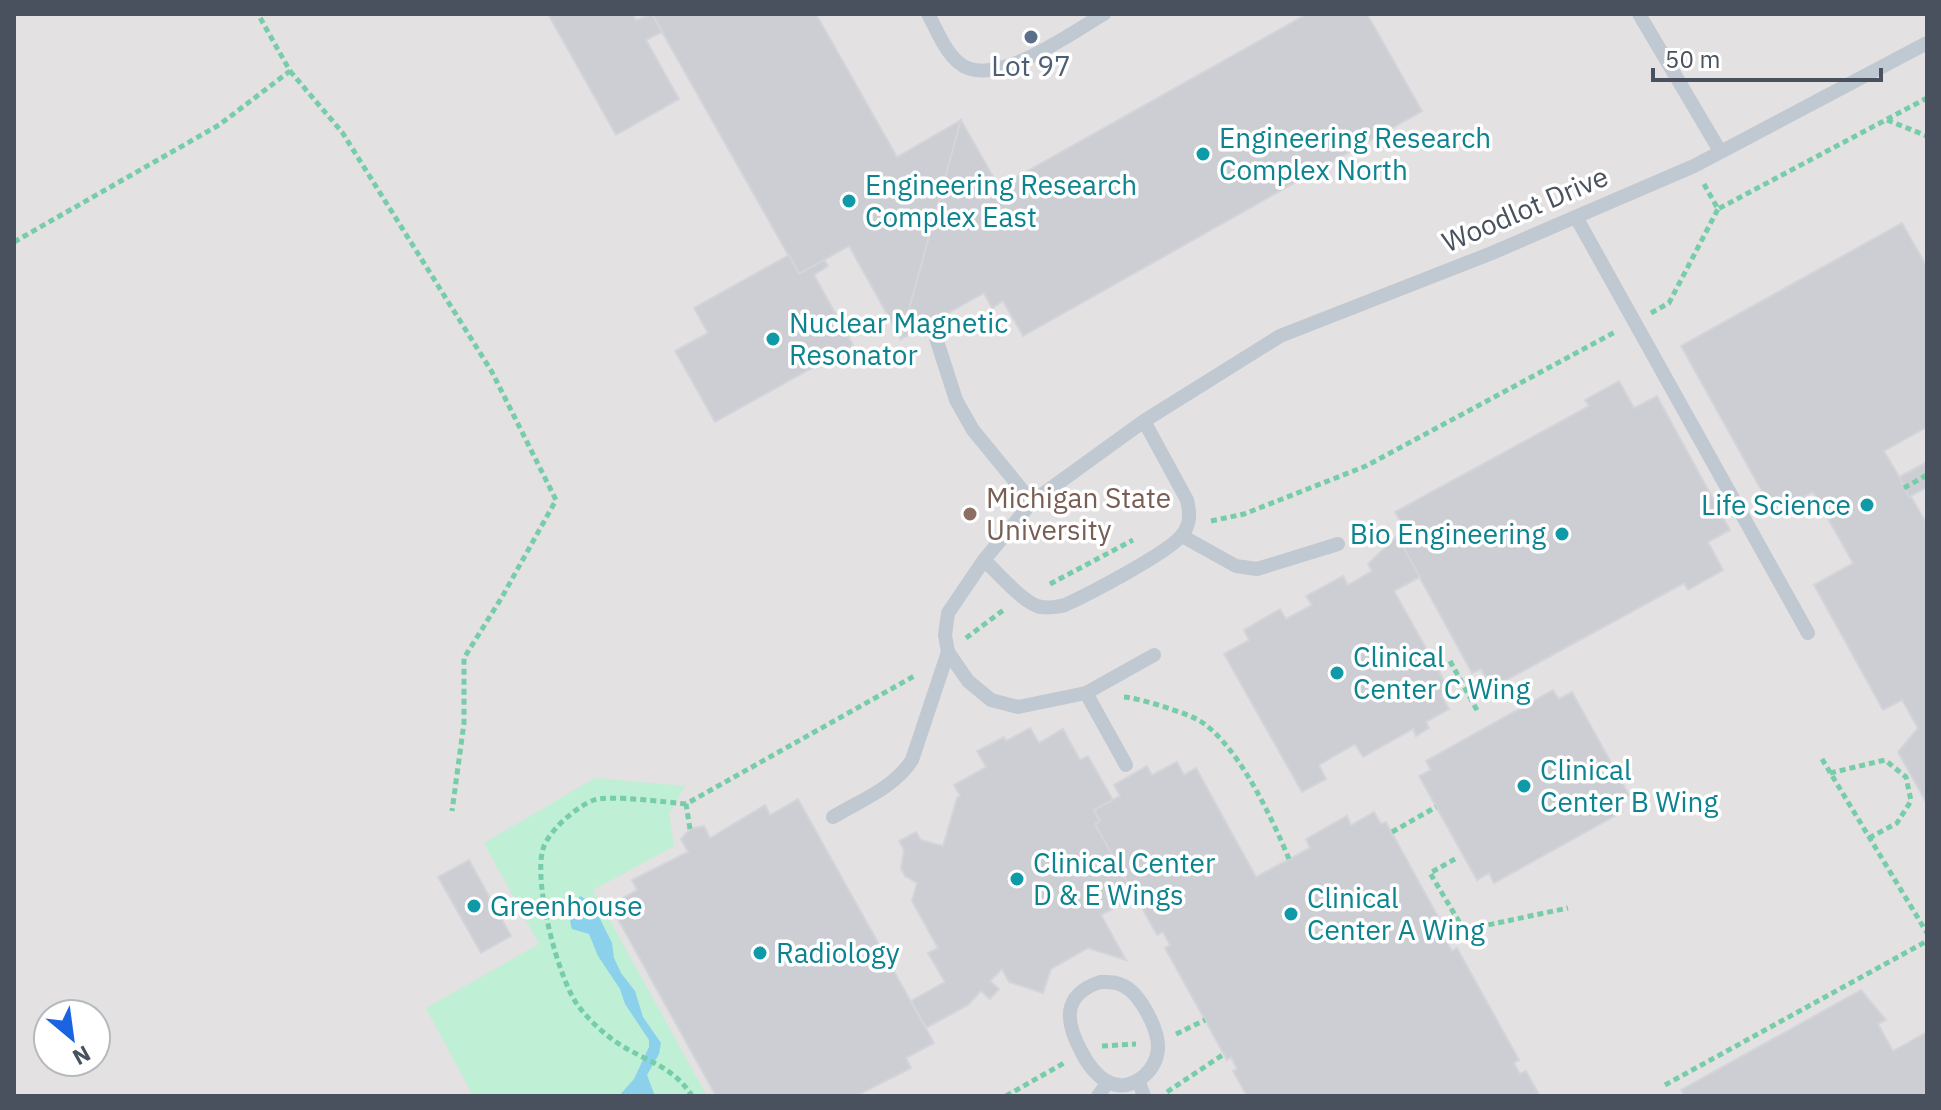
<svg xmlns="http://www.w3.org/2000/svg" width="1941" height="1110" font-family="'IBM Plex Sans',sans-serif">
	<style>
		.education { fill: #e3e1e2; fill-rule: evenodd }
		.green { fill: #bfefd5 }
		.water { fill: #8cd1ec }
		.building { fill: #cdced4; stroke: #d4d5db; stroke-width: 2 }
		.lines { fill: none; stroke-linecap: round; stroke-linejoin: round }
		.path { stroke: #77cda9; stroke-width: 5; stroke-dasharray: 6 4; stroke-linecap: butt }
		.service { stroke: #c0c9d1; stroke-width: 14 }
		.service-dot { fill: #5c6f8a; stroke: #fff; stroke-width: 3 }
		.culture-dot { fill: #0f9aa8; stroke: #fff; stroke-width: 3 }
		.education-dot { fill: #8d6e63; stroke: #fff; stroke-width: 3 }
		.labels { text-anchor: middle; stroke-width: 7; stroke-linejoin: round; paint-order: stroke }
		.service-label { font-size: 28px; fill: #4e5e75; stroke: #fff }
		.culture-label { font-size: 28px; fill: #0d838f; stroke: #fff; text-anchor: start }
		.street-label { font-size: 28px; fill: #48515d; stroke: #fff }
		.education-label { font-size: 28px; fill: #785e54; stroke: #fff; text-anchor: start }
	</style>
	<rect width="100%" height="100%" fill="#f2f0f0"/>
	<path class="education" d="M14,14H1927V1096H14ZM48,1014H96V1062H48Z"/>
	<polygon class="green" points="595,778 685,786 669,813 674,846 593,890 707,1096 473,1096 426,1008 539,944 484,843"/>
	<path class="water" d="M580,896L586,899L588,908L595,911L599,917L612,943L614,958L621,973L635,991L643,1017L661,1043L659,1054L647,1075L655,1096H619L634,1079L649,1047V1040L625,1004L620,989L598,956L589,934L572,929C568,918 571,905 580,896Z"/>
	<g class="building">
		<polygon points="548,14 633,14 636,20 652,14 662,32 646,40 679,99 616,135"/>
		<polygon points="652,14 816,14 897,157 961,120 901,339 849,246 799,274"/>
		<polygon points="1307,14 1367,14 1422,111 1023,336 1003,301 992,308 984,293 901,339 961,120 999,187"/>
		<polygon points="1902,223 1927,267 1927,427 1884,451 1927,524 1927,804 1898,752 1918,728 1902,700 1883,710 1814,585 1853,563 1813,492 1774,513 1681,346"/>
		<polygon points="789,255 799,274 824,260 828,266 814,275 853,345 715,422 675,351 708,333 694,308"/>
		<polygon points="1619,381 1634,408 1657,396 1730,530 1708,542 1723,570 1688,590 1684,583 1492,688 1481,669 1472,673 1397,536 1406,532 1395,512 1589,406 1585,400"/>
		<polygon points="1927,462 1927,487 1909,497 1899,477"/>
		<polygon points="1397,536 1420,577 1394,591 1450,691 1442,696 1449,709 1426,722 1429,728 1416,736 1413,729 1363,757 1355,744 1319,765 1326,779 1302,792 1224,654 1249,640 1244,630 1280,609 1286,619 1312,605 1306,596 1343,576 1348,585 1372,571 1368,564"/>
		<polygon points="1553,690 1559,699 1572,692 1629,795 1616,803 1622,812 1494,883 1489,873 1477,880 1419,776 1431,770 1426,761"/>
		<polygon points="1030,728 1039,743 1063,729 1080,760 1088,756 1113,800 1094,810 1100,821 1095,824 1136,896 1101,915 1126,960 1088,948 1051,969 1043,993 1009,982 1002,969 990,981 999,989 990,999 981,991 968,1005 926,1028 911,1001 945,982 928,953 938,948 912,901 917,883 905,876 901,868 904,850 899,841 916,832 921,840 943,846 957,798 960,796 954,785 986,767 977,751 1004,737 1006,741"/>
		<polygon points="1177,762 1184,775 1196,768 1256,877 1310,848 1306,839 1347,816 1351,825 1374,812 1381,824 1386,822 1448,935 1444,937 1452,951 1457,948 1519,1060 1514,1063 1520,1074 1526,1071 1540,1096 1247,1096 1233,1071 1237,1069 1231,1057 1227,1060 1165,948 1170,945 1163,932 1157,935 1095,824 1100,821 1094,810 1120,796 1114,785 1147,766 1152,775"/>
		<polygon points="798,799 934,1043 906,1058 911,1068 856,1096 716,1096 610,905 637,890 632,880 688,852 681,839 690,829 704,826 710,838 765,805 770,815"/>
		<polygon points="469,860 511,936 481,953 438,877"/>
		<polygon points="1861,990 1886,1020 1878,1024 1893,1051 1927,1032 1927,1096 1684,1096 1681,1090"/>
	</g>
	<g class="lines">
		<g class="path">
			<polyline points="290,71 342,132 492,372 556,500 502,597 464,658 464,723 452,811"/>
			<polyline points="1887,120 1927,136"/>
			<polyline points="1704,184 1718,209 1927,98"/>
			<polyline points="14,242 219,125 290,71 258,14"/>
			<polyline points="1651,313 1669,303 1718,209"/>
			<polyline points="1904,488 1927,475"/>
			<polyline points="1211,521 1244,514 1366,466 1617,331"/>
			<polyline points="1050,584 1133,540"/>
			<polyline points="966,638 1006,608"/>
			<polyline points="1450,661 1478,712"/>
			<path d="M1124,697C1139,698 1187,713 1200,721C1238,745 1272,818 1289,859"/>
			<polyline points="1822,759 1927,933"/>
			<polyline points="1830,773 1885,760 1906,777 1911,801 1897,823 1869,838"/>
			<path d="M686,804C667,802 609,795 594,800C577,806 548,831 543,849C533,882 558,980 579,1007C590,1021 604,1034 619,1044C647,1062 673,1066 692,1096"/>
			<polyline points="690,829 686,804 916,675"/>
			<polyline points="1392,832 1436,807"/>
			<polyline points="1455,859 1430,873 1464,930 1568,908"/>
			<polyline points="1176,1034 1205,1020"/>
			<polyline points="1102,1046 1136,1044"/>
			<polyline points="1665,1085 1927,941"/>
			<polyline points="1167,1092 1224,1054"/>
			<polyline points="1006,1096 1064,1063"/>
		</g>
		<g class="service">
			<path d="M928,14C937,30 944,50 958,62C991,93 1072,32 1104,14"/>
			<polyline points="1639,14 1720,151"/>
			<polyline points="1576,217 1808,633"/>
			<polyline points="936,338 956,400 973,430 1032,502"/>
			<path d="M1144,421L1187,500C1190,513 1191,524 1182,535C1168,553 1089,594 1065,605C1059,607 1048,608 1041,607C1024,604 997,572 984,560L1032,502L1144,421L1280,336L1492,253L1694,166L1927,43"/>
			<polyline points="1182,536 1236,566 1257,569 1338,544"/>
			<polyline points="984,560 948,613 945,635 948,652 968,681 991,700 1018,707 1086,693 1154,655"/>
			<polyline points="1086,693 1126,765"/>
			<path d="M833,817C861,800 894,788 912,760L948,652"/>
			<path d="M1100,982C1108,982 1116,981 1124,986C1141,995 1159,1030 1158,1049C1157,1060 1152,1069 1144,1076C1116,1099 1093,1075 1081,1051C1065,1021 1062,995 1100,982Z"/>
			<polyline points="1138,1080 1144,1096"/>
			<polyline points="1098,1096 1108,1082"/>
		</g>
	</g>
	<circle class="service-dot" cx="1031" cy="37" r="8"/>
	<g class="culture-dot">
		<circle cx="1203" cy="154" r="8"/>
		<circle cx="849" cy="201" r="8"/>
		<circle cx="773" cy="339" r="8"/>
		<circle cx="1867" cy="505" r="8"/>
		<circle cx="1562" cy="534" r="8"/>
		<circle cx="1337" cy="673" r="8"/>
		<circle cx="1524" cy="786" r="8"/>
		<circle cx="1017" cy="879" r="8"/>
		<circle cx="474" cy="906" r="8"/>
		<circle cx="1291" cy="914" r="8"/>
		<circle cx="760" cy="953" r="8"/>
	</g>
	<circle class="education-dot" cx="970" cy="514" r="8"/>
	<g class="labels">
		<g class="service-label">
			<text x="1031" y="76">Lot 97</text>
		</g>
		<g class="culture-label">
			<text x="1219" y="148">Engineering Research<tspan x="1219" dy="32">Complex North</tspan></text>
			<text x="865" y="195">Engineering Research<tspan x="865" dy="32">Complex East</tspan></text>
			<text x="789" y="333">Nuclear Magnetic<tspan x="789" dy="32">Resonator</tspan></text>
			<text x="1851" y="515" text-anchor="end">Life Science</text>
			<text x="1546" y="544" text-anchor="end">Bio Engineering</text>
			<text x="1353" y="667">Clinical<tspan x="1353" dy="32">Center C Wing</tspan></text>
			<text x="1540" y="780">Clinical<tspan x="1540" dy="32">Center B Wing</tspan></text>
			<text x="1033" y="873">Clinical Center<tspan x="1033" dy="32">D &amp; E Wings</tspan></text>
			<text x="1307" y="908">Clinical<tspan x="1307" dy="32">Center A Wing</tspan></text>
			<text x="490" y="916">Greenhouse</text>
			<text x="776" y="963">Radiology</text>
		</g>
		<g class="street-label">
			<text transform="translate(1525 209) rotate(-23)" y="10">Woodlot Drive</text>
		</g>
		<g class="education-label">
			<text x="986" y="508">Michigan State<tspan x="986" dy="32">University</tspan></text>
		</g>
	</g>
	<rect width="1941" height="1110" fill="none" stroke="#48515d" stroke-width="32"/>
	<g transform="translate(72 1038) rotate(151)"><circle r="38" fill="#ffffff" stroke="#b6b9be" stroke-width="2"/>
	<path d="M0-6L14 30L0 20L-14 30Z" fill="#1a63e1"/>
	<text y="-12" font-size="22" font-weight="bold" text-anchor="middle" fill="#48515d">N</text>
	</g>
	<path d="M1653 68v12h228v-12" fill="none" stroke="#48515d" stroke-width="4"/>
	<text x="1665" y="68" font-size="24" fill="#48515d" stroke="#ffffff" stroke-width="6" paint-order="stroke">50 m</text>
</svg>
